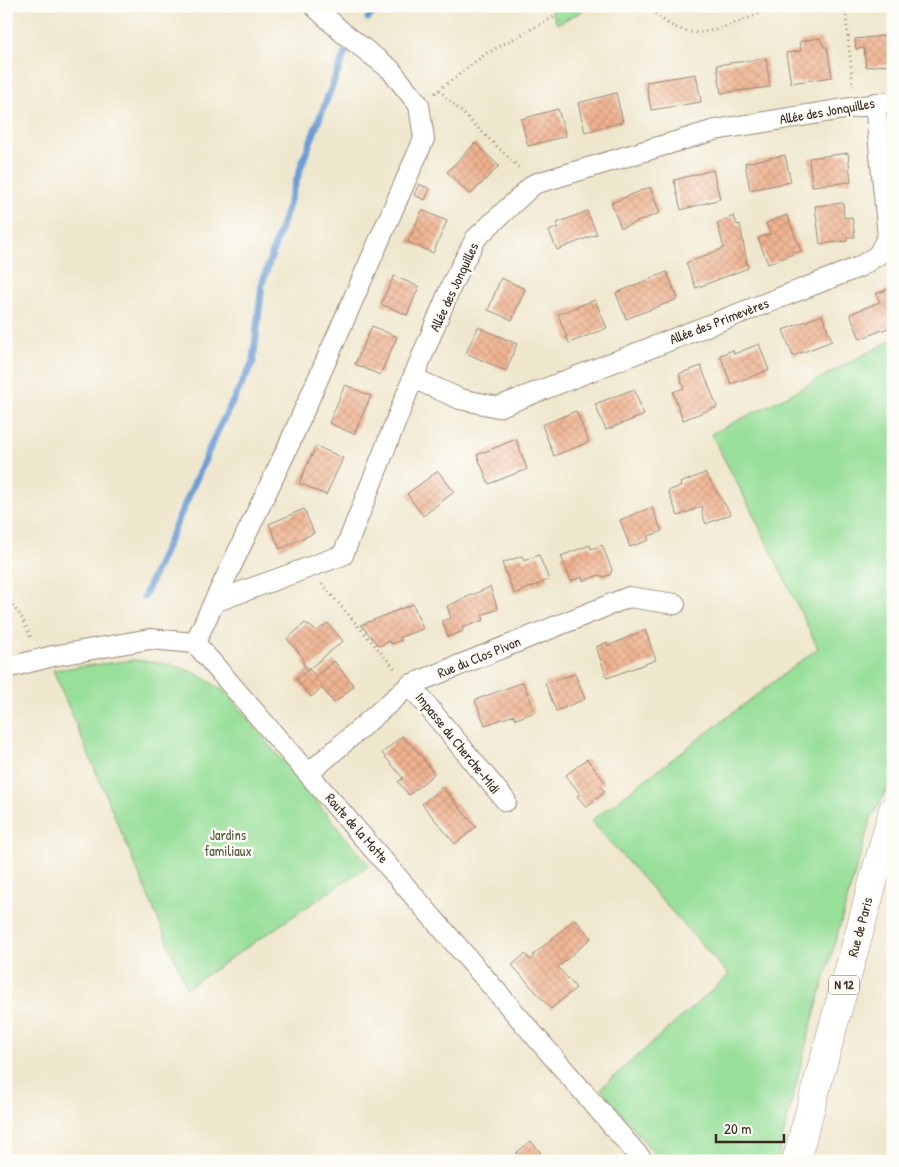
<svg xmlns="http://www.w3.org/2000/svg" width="899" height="1167" font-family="'Patrick Hand',sans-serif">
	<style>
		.green { fill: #98df9a; stroke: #6a845c }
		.park { fill: url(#park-dots); stroke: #6a845c }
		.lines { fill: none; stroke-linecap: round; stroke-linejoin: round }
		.stream { stroke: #6a9dd5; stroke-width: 7 }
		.building { fill: url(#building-cross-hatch) }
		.minor-casing { stroke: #958876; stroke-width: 22 }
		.primary-casing { stroke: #958876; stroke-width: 29 }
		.path { stroke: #958876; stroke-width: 3; stroke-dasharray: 1 4; stroke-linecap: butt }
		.minor { stroke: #fff; stroke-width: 20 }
		.primary { stroke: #fff; stroke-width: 28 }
		.labels { text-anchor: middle; stroke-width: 5; stroke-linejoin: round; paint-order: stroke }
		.shield { fill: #fdfcf7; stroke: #75695f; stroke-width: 1 }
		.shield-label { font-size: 12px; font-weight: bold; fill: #3b2a1e }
		.street-label { font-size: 14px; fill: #3b2a1e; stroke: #fdfcf7 }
		.park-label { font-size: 14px; fill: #52573d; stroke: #fdfcf7 }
	</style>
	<defs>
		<pattern id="park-dots" width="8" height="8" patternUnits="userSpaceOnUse" patternTransform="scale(1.25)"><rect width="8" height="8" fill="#98df9a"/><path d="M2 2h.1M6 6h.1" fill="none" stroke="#84c084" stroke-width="1.8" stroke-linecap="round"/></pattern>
		<pattern id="building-cross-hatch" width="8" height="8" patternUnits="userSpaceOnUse" patternTransform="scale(1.25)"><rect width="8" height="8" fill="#efb28f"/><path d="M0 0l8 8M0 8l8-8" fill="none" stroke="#ce997b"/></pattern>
	</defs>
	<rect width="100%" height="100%" fill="#fdfcf7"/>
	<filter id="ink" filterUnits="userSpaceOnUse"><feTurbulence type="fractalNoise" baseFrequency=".02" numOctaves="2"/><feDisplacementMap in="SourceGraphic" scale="10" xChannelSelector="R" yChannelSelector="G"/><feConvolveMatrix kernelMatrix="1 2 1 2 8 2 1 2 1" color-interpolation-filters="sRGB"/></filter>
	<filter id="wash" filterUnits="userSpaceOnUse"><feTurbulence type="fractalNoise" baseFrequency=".0096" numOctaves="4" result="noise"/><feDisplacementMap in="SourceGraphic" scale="20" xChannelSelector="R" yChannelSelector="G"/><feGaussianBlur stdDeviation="1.12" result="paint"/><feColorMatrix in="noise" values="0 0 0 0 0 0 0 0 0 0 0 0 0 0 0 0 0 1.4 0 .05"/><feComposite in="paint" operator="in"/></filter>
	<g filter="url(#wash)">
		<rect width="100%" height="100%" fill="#efe7cd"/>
		<g class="green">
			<polygon points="893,339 893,778 870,821 807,1040 777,1161 660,1161 601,1088 729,975 591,821 818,648 751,510 711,434 791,394"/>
			<path d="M134,660C178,664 191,667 227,694L369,865L187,988L53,670Z"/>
		</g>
		<polygon class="park" points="549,6 593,6 557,24"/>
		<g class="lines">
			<g class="stream">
				<polyline points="368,18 378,6"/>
				<polyline points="144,597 217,432 253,362 262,284 304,158 345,53"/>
			</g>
		</g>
		<g id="blocks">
			<g class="building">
				<polygon points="893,35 893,64 866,67 864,48 856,49 855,39"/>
				<polygon points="820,38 824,47 827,47 832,77 791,83 786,53 801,51 799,43 801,41"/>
				<polygon points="766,58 770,87 721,93 717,65"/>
				<polygon points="696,74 701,102 651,110 646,82"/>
				<polygon points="616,93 623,122 585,132 578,103"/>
				<polygon points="558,109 566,136 528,146 521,119"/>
				<polygon points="475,143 499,166 470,195 447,172"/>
				<polygon points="848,153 851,182 812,186 809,158"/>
				<polygon points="785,155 791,182 750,190 745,163"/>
				<polygon points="713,170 720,199 681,210 674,180"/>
				<polygon points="419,184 430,189 425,200 414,195"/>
				<polygon points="650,187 660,213 621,228 611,203"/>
				<polygon points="843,203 844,218 852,217 855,237 847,237 847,241 820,244 815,206"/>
				<polygon points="422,210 447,221 433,253 408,242"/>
				<polygon points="587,211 597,234 557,250 549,231 558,227 557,223"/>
				<polygon points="787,215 801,251 768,264 758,238 770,234 766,223"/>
				<polygon points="734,216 737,225 740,224 748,268 696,288 686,263 724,248 717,223"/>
				<polygon points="667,272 678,299 626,319 616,293"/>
				<polygon points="394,276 419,287 407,315 381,304"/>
				<polygon points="501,278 525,289 512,320 488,310"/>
				<polygon points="888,289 893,301 893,326 860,339 850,314 880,302 876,294"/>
				<polygon points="595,300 607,328 569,343 558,314"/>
				<polygon points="822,315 832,341 793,356 783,330"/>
				<polygon points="372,326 397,337 380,375 355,364"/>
				<polygon points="478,327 517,344 506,371 466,353"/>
				<polygon points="759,344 769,370 731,384 720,355 733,350 734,354"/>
				<polygon points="701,366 717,407 683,420 673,392 684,388 679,374"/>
				<polygon points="345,385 371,396 354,434 329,423"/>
				<polygon points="634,389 644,415 606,430 595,404"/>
				<polygon points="576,411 589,442 554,456 542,425"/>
				<polygon points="516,439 527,469 489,484 477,455"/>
				<polygon points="316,446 343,458 326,495 299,483"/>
				<polygon points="438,471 454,492 423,516 407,494"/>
				<polygon points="705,473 731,514 706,524 702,514 703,506 678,516 668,491 681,486 680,483"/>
				<polygon points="652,507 662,531 647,537 649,540 630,547 620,520"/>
				<polygon points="304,509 314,533 280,549 269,524"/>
				<polygon points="590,545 591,549 602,545 612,570 610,575 603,577 599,575 583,581 582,577 571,581 561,556"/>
				<polygon points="539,555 549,580 514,594 502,563 522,556 524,561"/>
				<polygon points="490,587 498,609 482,615 484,620 462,628 463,631 448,637 442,621 451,618 447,606"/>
				<polygon points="413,604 423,629 400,637 402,640 391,644 390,641 379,646 361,625"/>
				<polygon points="305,623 317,631 328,623 343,641 308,670 303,663 303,658 287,639"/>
				<polygon points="645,630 656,660 607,678 596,647 607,642 608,646"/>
				<polygon points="334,661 354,686 334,703 322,688 311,697 296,680 309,669 316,677"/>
				<polygon points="575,674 585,699 556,711 545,683"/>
				<polygon points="523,682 535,712 516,719 514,715 485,725 475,700"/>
				<polygon points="402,736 421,755 434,774 409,795 398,782 403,778 382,753"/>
				<polygon points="587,759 605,782 600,786 605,792 586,807 577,796 580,794 566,775"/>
				<polygon points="442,787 476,827 455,844 422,804"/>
				<polygon points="575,919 591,938 558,967 576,988 551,1009 512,965 525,954 530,960 534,957 533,955"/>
				<polygon points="531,1141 541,1153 531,1161 523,1161 516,1153"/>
			</g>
		</g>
	</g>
	<g filter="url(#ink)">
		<use href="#blocks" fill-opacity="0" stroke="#958876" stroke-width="1"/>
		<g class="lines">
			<defs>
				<g id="minor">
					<polyline points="413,378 460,399 498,407 859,267 878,255 888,236 875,103"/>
					<polyline points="214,602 287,449 424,139 419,105 390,69 342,32 314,6"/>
					<polyline points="195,643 214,602 343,555 413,378 452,284 476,238 534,184 715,130 893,101"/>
					<polyline points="6,668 53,656 150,639 195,643 643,1161"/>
					<polyline points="410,685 506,801"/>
					<polyline points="309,773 410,685 629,597 675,604"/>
				</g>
				<polyline id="primary" points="796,1161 893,810"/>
			</defs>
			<use href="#minor" class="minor-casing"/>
			<use href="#primary" class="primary-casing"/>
			<g class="path">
				<path d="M649,6C660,21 682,35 703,32C722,30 758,14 777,6"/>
				<polyline points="845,6 853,86"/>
				<polyline points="439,90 520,169"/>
				<polyline points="435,93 487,53 554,17"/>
				<polyline points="322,584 396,670"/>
				<polyline points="6,598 21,616 32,640"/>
			</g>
			<use href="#minor" class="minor"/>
			<use href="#primary" class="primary"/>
		</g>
	</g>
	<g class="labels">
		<rect class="shield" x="829" y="975.5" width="30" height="19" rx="4"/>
		<g class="shield-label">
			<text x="844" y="989">N 12</text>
		</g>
		<g class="street-label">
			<text transform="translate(827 111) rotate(-10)" y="5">Allée des Jonquilles</text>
			<text transform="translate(454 287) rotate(-65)" y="5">Allée des Jonquilles</text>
			<text transform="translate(719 321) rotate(-21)" y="5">Allée des Primevères</text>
			<text transform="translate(479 657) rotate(-22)" y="5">Rue du Clos Pivon</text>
			<text transform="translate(458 743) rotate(51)" y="5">Impasse du Cherche-Midi</text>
			<text transform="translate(357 828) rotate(49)" y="5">Route de la Motte</text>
			<text transform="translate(860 927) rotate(-75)" y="5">Rue de Paris</text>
		</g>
		<g class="park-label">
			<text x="228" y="840">Jardins<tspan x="228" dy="16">familiaux</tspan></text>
		</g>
	</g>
	<rect width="899" height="1167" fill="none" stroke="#fdfcf7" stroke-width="25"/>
	<path d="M716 1134v8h68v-8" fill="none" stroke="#3b2a1e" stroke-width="2.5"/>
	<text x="724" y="1134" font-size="15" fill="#3b2a1e" stroke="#fdfcf7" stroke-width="4" paint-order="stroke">20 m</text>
</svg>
